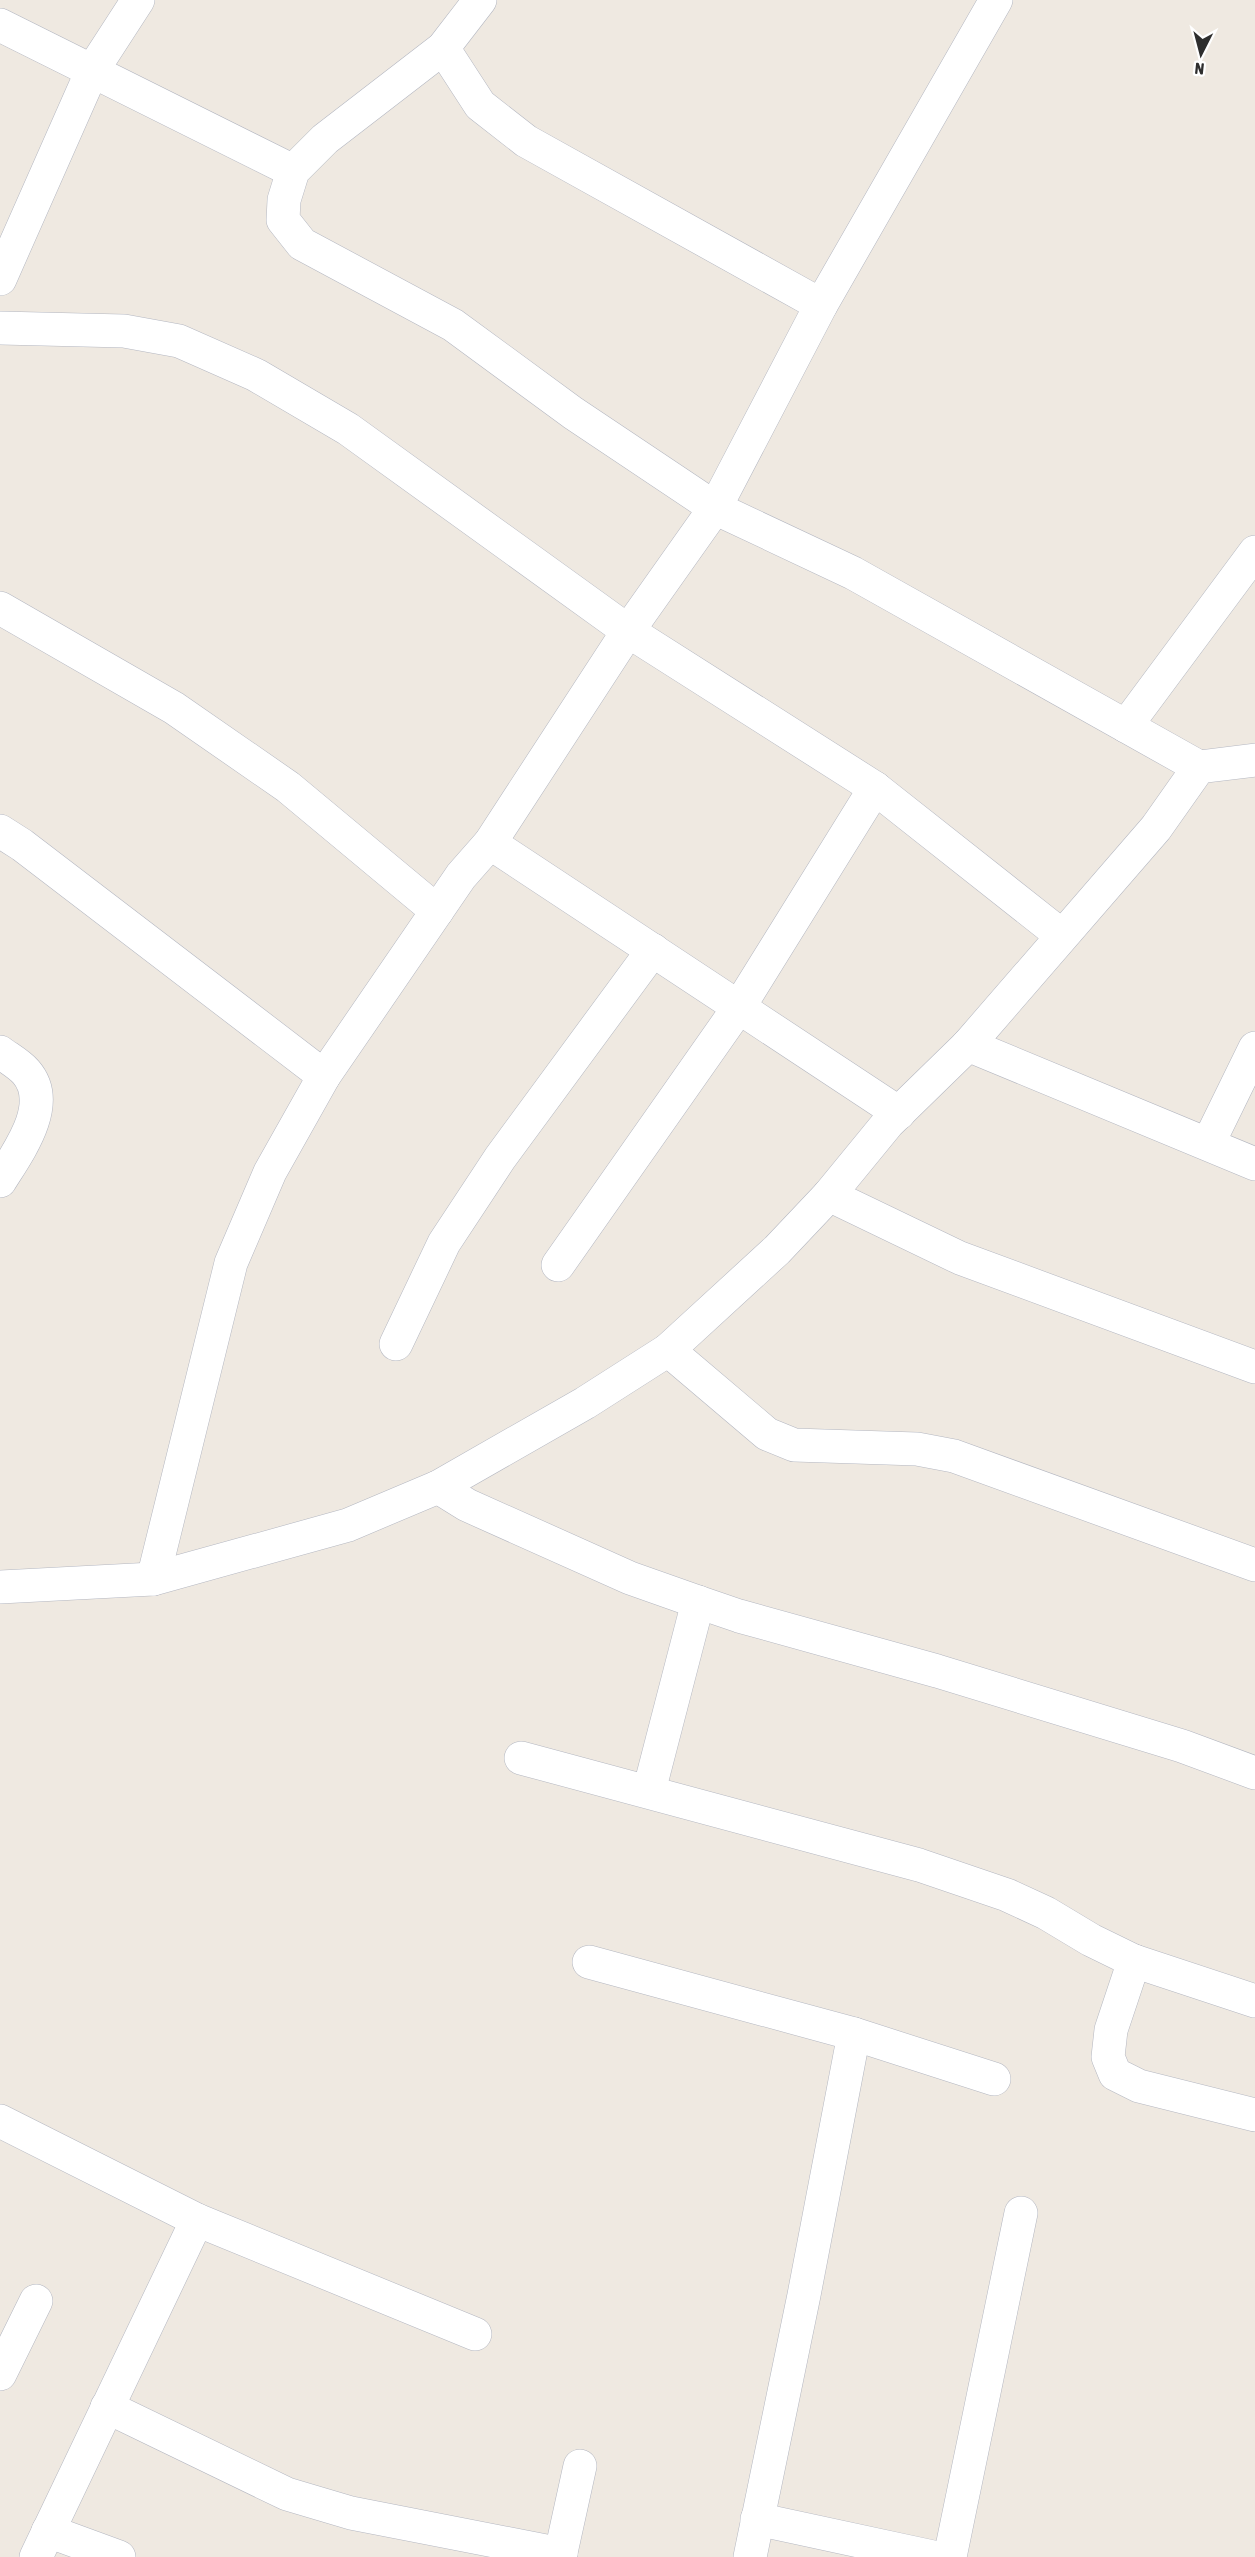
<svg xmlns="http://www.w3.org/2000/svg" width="1255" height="2557" font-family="'Asap Condensed',sans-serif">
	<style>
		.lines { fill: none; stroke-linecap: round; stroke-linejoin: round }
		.street-casing { stroke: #b4b7c1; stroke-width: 34 }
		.street { stroke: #fff; stroke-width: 33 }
	</style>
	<rect width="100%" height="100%" fill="#efe9e1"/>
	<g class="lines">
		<defs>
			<g id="street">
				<polyline points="480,0 443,48 325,139 293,171 284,200 283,220 302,244 453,325 573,413 715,508 853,573 1199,767"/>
				<polyline points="0,25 293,171"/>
				<polyline points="443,48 480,105 526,141 821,305"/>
				<polyline points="0,279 92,71 138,0"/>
				<polyline points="0,328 124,331 179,341 256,375 348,429 628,631 875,788 1061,935"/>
				<polyline points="0,608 174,708 288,787 437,911"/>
				<polyline points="1126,726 1255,552"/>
				<polyline points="0,831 22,845 324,1076"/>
				<polyline points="490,843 899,1113"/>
				<polyline points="968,1045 1255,1164"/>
				<path d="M0,1052C8,1058 19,1064 26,1072C54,1104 18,1152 0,1181"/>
				<polyline points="1208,1144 1255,1048"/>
				<polyline points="829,1195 960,1258 1255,1367"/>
				<polyline points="558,1265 739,1007 875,788"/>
				<polyline points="396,1344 444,1243 500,1158 653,950"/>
				<polyline points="668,1350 767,1434 794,1445 917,1449 954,1456 1255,1565"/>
				<polyline points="438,1487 467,1505 630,1578 698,1602 739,1616 937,1671 1182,1746 1255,1773"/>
				<polyline points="153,1579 231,1263 270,1172 324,1076 461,876 490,843 628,631 715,508 821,305 996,0"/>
				<polyline points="0,1587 153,1579 348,1525 438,1487 585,1403 668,1350 777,1250 829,1195 888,1123 968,1045 1156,828 1199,767 1255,760"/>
				<polyline points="521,1758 919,1865 1007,1895 1046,1913 1091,1940 1134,1961 1255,2001"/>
				<polyline points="649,1791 698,1602"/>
				<polyline points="1134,1961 1111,2030 1108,2057 1115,2074 1139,2086 1255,2115"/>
				<polyline points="589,1962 854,2034 994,2079"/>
				<polyline points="0,2121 197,2220 475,2334"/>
				<polyline points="0,2374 36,2301"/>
				<polyline points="107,2407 287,2494 351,2513 561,2554"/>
				<polyline points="757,2519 933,2557"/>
				<polyline points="48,2531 119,2557"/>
				<polyline points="36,2557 197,2220"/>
				<polyline points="560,2557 580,2466"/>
				<polyline points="750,2557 804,2295 854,2034"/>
				<polyline points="950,2557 1021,2213"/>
			</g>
		</defs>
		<use href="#street" class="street-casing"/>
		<use href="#street" class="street"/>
	</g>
	<g transform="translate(1201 54) rotate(186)" stroke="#ffffff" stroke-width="4.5" paint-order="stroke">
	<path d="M0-4.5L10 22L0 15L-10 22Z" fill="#2e2e2e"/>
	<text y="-9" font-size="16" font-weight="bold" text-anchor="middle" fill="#2e2e2e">N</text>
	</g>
</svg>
